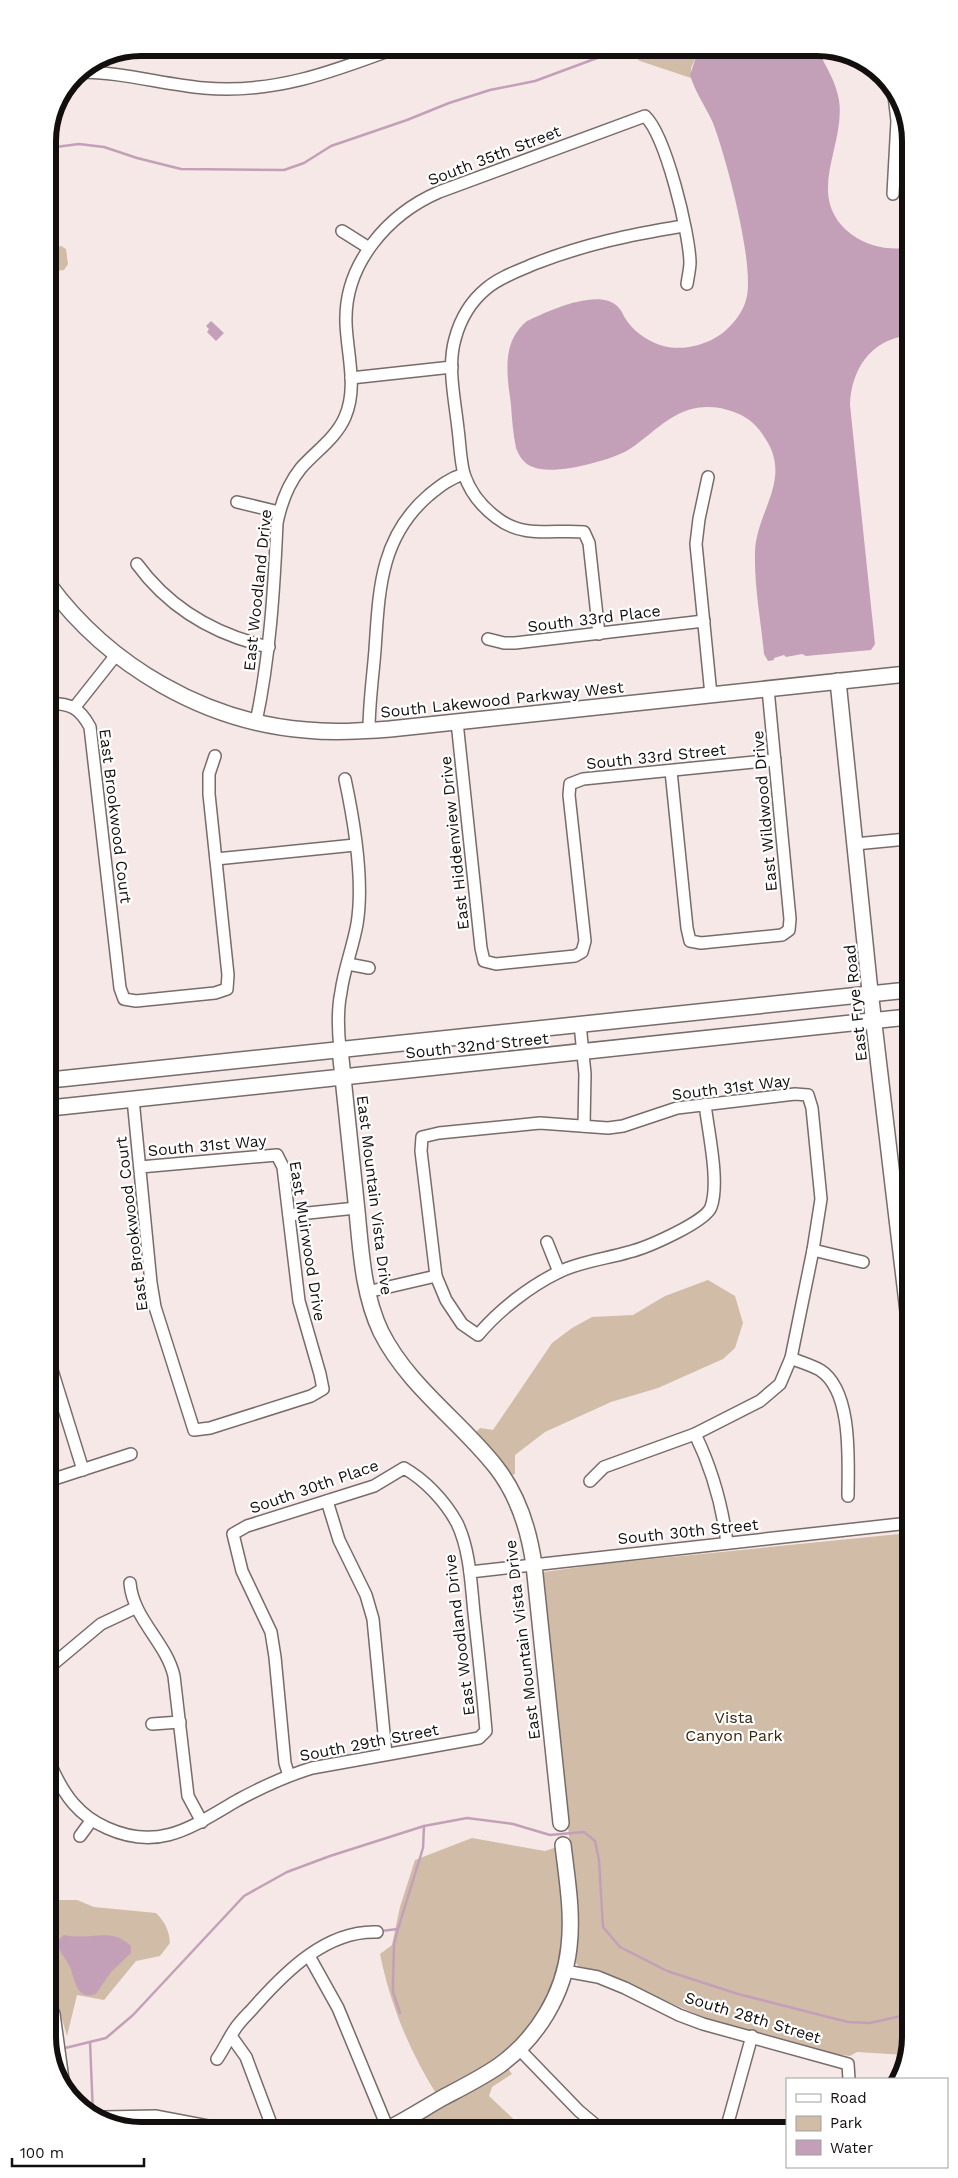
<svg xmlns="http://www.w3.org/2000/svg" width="958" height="2178" font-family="'Work Sans',sans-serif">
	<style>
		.green { fill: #d0bca7 }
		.water { fill: #c3a0b8 }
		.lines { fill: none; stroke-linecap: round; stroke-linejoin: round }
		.stream { stroke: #c3a0b8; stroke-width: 2.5 }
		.street-casing { stroke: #776c6a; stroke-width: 14 }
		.secondary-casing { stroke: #776c6a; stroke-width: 18 }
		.street { stroke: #fff; stroke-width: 11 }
		.secondary { stroke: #fff; stroke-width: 15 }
		.labels { text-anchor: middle; stroke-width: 4.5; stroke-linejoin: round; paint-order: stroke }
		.street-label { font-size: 16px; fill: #130f0e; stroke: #fff }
		.park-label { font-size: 16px; fill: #39250a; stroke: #fff }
		.rim { fill: none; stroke: #130f0e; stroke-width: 6 }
	</style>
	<rect width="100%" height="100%" fill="#f6e8e7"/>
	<g class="green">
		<polygon points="623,48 700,48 691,68 691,78 640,61"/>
		<polygon points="61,246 66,249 68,264 64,270 48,272 48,247"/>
		<polygon points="708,1280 735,1296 743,1323 735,1348 723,1359 658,1388 611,1402 545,1432 515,1455 515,1474 504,1478 470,1438 480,1428 493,1430 552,1343 572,1328 592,1317 633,1315 665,1296"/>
		<polygon points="909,1533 910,2037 905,2055 857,2052 850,2056 835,2054 703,2017 627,1984 578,1966 575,1961 578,1921 542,1579 544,1572 602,1564"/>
		<path d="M472,1838L545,1851L563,1845L570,1913L562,1982L503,2062L512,2074L492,2087L489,2096L523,2128L388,2129L440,2099C411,2056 390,2004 380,1954L392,1945L400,1907L415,1860Z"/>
		<path d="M52,1900H77L94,1907L156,1913C165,1922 169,1930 170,1943L160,1956L136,1961L104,2000L77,1995L67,2036L52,1985Z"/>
	</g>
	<g class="water">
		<path d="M699,48H816C825,64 836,82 839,100C846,147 803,196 851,234C867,246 886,250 906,248V336C870,340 851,371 850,405L875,644L871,650L806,656L802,654L786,657L784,655L774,658V660L768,661L764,654C761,621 754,586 755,552C756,513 790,482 768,443C762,432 754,422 743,416C727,407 705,404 688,410C664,418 648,438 628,450C610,461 552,476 533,467C524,464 519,456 516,448C513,434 512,419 511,405C507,375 501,342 527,321C548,311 601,286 619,308C622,311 623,315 625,318C633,331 646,340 660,345C678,351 699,347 715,338C728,331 742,315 746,300C756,268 726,157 713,123C706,107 695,92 690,75Z"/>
		<polygon points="211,321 224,333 216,341 207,332 209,329 206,326"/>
		<path d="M64,1935C90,1941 111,1926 131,1946V1953L111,1972L96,1994C76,2001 75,1979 70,1967C66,1958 58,1951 57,1941Z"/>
	</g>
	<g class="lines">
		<g class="stream">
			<polyline points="48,148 79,144 104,147 137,158 181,169 284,170 304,163 331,146 407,120 449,103 490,90 535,81 624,48"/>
			<polyline points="398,1929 394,1944 393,1983 393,1992 400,2013"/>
			<polyline points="381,1931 398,1929 423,1848 424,1826"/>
			<polyline points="90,2042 93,2114"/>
			<polyline points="61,2049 106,2038 133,2015 244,1896 287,1872 330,1856 424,1826 467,1818 513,1824 550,1835 584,1832 595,1841 599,1860 603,1927 620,1947 667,1971 738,1994 848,2022 870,2023 910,2014"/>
		</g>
		<defs>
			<g id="street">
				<path d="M80,72C122,72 162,84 204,88C274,94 332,72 396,48"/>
				<polyline points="893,194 897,121 894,95"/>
				<polyline points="342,231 369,248"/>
				<polyline points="351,378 452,367"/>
				<polyline points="708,477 699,519 696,544 711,695"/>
				<polyline points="237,502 279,512"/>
				<path d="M137,564C170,609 216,635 269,647"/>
				<path d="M599,634L589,543L584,532C554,529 524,539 497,518C482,507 470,492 464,474C460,459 460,443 458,429C455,400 447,367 455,339C460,320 471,301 487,288C500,277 518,271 534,264C585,244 629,235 683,226"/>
				<polyline points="488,639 504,643 515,643 704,621"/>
				<path d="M49,703C71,704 79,707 90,727L120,988L124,999L136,1001L215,993L227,989L228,975L209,794V774L215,756"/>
				<polyline points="74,708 116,655"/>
				<path d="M256,722C270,656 274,590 277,523C281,503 288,484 301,468C316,451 336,438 345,417C358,387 347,354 346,323C344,264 388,214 439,192L645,116C666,136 689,232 690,262C690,269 688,277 687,284"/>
				<polyline points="457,722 481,948 484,961 496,964 575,956 582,952 585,941 569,795 570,784 583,779 775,760"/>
				<path d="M369,730C369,703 373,676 375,650C379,590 380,537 429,495C440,486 450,478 464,474"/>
				<polyline points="671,771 687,928 690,941 701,943 782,935 789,930 790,919 768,689"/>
				<polyline points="855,844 907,839"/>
				<polyline points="216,859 355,845"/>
				<polyline points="348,964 369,968"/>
				<polyline points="580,1024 585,1074 584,1126"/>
				<path d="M340,1049C338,1030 337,1011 341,992C344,969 353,947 357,924C364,882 354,821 345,779"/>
				<polyline points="133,1099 151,1283 155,1307 194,1430 210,1428 311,1396 323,1389 320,1374 299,1301 283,1167 277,1155 140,1167"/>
				<polyline points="289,1215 356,1208"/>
				<polyline points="547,1242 559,1272"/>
				<polyline points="813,1250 863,1262"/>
				<polyline points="367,1292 436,1276"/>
				<path d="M791,1358C800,1362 811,1365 820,1370C853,1391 848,1462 848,1496"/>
				<polyline points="51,1367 83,1470"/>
				<path d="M695,1434C712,1469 722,1504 727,1543"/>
				<polyline points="51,1480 131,1454"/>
				<path d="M590,1481L604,1467L695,1434L760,1401L780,1384L791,1358L813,1250L821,1199L812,1108L808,1095L795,1094L677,1108L623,1126L608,1128L540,1123L439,1133L422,1137L421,1151L436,1276L446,1300L462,1324L478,1335C499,1310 530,1286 559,1272C581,1261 606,1259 629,1252C646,1248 706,1222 711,1207C720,1182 708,1131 705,1104"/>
				<polyline points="327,1501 339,1540 366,1595 373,1619 386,1754"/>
				<polyline points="470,1572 909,1523"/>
				<path d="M130,1583C133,1619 166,1642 174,1676L188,1796L202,1822"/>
				<polyline points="52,1665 101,1624 135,1608"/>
				<polyline points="152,1724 180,1722"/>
				<path d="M52,1768C64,1795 79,1816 107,1828C160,1852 193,1826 238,1800C262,1787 286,1776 312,1768L479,1738L486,1731L485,1720C482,1685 478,1649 474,1613C471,1584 470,1550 457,1523C445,1501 425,1480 404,1468L374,1486L247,1526L233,1534L242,1571L271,1632L275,1657L285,1763L289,1776"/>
				<polyline points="80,1836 91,1821"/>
				<polyline points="309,1956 338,2008 388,2129"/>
				<polyline points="565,1971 598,1977 625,1988 679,2015 703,2024 848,2064 849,2079"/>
				<polyline points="231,2036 246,2057 273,2129"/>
				<polyline points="519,2049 579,2111 598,2127"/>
				<path d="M217,2059C224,2049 228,2039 235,2029C240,2021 249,2013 255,2006C286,1971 327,1930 377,1932"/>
				<polyline points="727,2126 752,2036"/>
			</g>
			<g id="secondary">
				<path d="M49,585C109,666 205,722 306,730C334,733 362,731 390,729L907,674"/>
				<polyline points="838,681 869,982 909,1320"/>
				<path d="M340,1049C346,1103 351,1157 357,1211C361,1252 363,1294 381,1332C408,1386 460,1421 496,1467C518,1495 529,1530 534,1565L561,1823"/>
				<polyline points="50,1080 908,990"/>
				<polyline points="50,1108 908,1017"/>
				<polyline points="52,2014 61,2080"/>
				<polyline points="104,2119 156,2118 219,2130"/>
				<path d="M388,2129C408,2119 426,2107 444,2097C463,2087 483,2077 500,2065C538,2037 564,1994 569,1947C573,1913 567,1879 563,1845"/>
			</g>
		</defs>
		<use href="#street" class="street-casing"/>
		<use href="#secondary" class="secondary-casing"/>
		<use href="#street" class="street"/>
		<use href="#secondary" class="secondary"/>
	</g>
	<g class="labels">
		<g class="street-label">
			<text transform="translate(494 155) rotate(-21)" y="6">South 35th Street</text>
			<text transform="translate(257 590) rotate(-84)" y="6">East Woodland Drive</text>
			<text transform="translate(594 618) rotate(-7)" y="6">South 33rd Place</text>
			<text transform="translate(502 699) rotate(-6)" y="6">South Lakewood Parkway West</text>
			<text transform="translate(656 756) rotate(-6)" y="6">South 33rd Street</text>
			<text transform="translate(764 811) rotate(-95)" y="6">East Wildwood Drive</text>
			<text transform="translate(116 816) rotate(83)" y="6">East Brookwood Court</text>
			<text transform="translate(454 843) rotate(-96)" y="6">East Hiddenview Drive</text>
			<text transform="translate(855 1003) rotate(-96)" y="6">East Frye Road</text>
			<text transform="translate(477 1045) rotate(-6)" y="6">South 32nd Street</text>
			<text transform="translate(731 1087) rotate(-7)" y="6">South 31st Way</text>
			<text transform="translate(207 1145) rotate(-5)" y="6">South 31st Way</text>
			<text transform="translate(375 1195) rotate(83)" y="6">East Mountain Vista Drive</text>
			<text transform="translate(131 1224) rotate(-97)" y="6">East Brookwood Court</text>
			<text transform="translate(308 1241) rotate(81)" y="6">East Muirwood Drive</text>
			<text transform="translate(314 1486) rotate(-19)" y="6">South 30th Place</text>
			<text transform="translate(688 1531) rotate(-6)" y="6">South 30th Street</text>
			<text transform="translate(459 1635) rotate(-97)" y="6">East Woodland Drive</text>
			<text transform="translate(522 1640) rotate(-97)" y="6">East Mountain Vista Drive</text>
			<text transform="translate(369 1742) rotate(-11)" y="6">South 29th Street</text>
			<text transform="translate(753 2017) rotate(17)" y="6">South 28th Street</text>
		</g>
		<g class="park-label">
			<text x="734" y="1723">Vista<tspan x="734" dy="18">Canyon Park</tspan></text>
		</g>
	</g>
	<path d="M0 0H958V2178H0ZM141 56H817A85 85 0 0 1 902 141V2037A85 85 0 0 1 817 2122H141A85 85 0 0 1 56 2037V141A85 85 0 0 1 141 56Z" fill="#fff" fill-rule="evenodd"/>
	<path class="rim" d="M141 56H817A85 85 0 0 1 902 141V2037A85 85 0 0 1 817 2122H141A85 85 0 0 1 56 2037V141A85 85 0 0 1 141 56Z"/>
	<rect x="786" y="2078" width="162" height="90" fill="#ffffff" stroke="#a19f9f"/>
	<rect x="796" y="2094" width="25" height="8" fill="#ffffff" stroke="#a19f9f"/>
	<text x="830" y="2103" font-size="15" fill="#130f0e">Road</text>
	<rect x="796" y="2116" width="25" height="15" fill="#d0bca7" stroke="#a19f9f"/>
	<text x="830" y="2128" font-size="15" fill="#130f0e">Park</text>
	<rect x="796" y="2140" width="25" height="15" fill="#c3a0b8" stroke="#a19f9f"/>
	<text x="830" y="2153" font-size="15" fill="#130f0e">Water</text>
	<path d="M12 2158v8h132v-8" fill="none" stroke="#130f0e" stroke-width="2.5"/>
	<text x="20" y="2158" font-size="15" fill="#130f0e" stroke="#ffffff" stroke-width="4" paint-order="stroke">100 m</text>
</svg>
